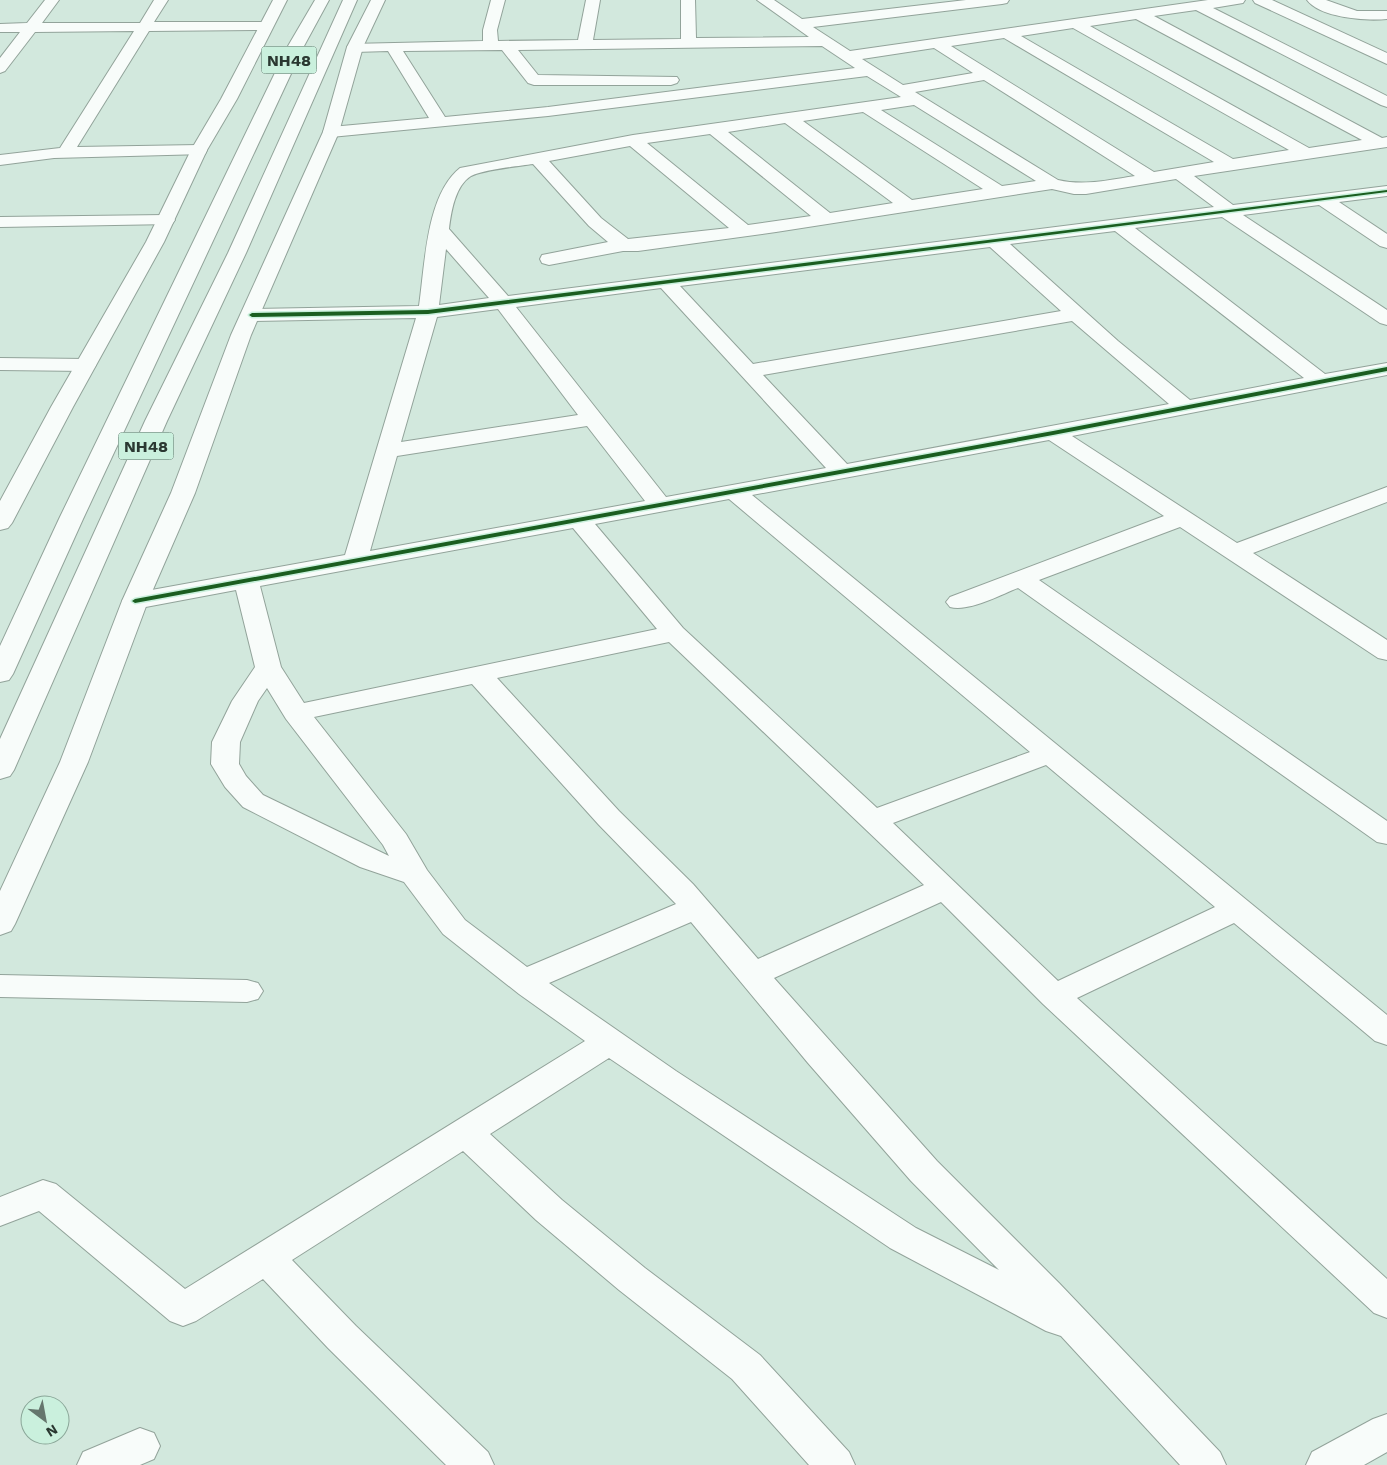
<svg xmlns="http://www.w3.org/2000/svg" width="1387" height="1465" font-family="'Work Sans',sans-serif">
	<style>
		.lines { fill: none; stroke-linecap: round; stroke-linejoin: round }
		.minor-casing { stroke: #92a39a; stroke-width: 2 }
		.major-casing { stroke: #92a39a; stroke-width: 2 }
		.highway-casing { stroke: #92a39a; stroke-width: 2 }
		.minor { fill: #f8fcfa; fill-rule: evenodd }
		.major { fill: #f8fcfa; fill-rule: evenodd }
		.highway { fill: #f8fcfa; fill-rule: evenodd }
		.cycleway-casing { stroke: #caf0dd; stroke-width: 3 }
		.cycleway { fill: #1b5e20; fill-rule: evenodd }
		.labels { text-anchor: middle; stroke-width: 5; stroke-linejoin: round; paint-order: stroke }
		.shield { fill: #caf0dd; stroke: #5a6f65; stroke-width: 1 }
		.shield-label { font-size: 16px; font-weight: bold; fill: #2a3831 }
	</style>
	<rect width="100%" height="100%" fill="#d2e8dd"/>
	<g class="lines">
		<defs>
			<g id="minor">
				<polygon points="45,0 59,0 42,23 140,23 154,0 168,0 154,22 266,22 271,23 273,26 271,29 266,30 149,31 77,147 199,145 205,146 207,150 205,154 54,158 0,165 0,155 60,148 134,31 35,32 5,71 0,73 0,58 20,32 0,32 0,24 27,23"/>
				<path d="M491,0H505L497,30L498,41L578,40L586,0H600L593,40L681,39V0H695L696,38L809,37L757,0H774L802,19L966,0H1009L1007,3L1002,4L813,27L850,51L1208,0H1245L1243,3L1213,8L1387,96V107L1381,105L1196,10L1154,16L1382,138L1387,137V147L1194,176L1233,205L1387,186V196L1339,202L1387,234V248L1380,246L1319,205L1243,215L1387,310V325L1380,323L1222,217L1135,228L1325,374L1387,363V375L1072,436L1237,543L1387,487V502L1253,553L1387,640V660L1378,658L1180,527L1039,580L1387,821V844L1377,842L1018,588C1000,595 969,612 950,607L946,602L950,597L1164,516L1049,440L752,495L1387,1015V1045L1375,1041L1234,923L1077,998L1387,1279V1318L1374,1313L1043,1004L941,902L774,978L937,1161L1059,1283L1220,1452L1226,1465H1180L1061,1336L1046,1331L890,1248L609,1058L490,1134L562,1200L645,1268L760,1355L849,1452L855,1465H809L732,1379L619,1290L536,1220L463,1151L292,1260L356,1326L488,1452L494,1465H446L328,1348L263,1279L196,1321L183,1326L170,1321L39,1211L0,1226V1197L43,1180L56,1184L185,1289L585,1041L519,994L443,934L404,882L360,867L243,807L225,787L211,764L212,742L232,701L255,667L236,590L135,609L126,606L122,601L126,596L135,593L345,555L416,318L252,321L245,319L242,315L245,311L252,309L419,306C425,265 426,195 460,168L633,135L901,97L867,76L548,116L331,137L325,136L323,132L325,128L331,127L429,118L388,51L355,52L350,50L347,47L350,44L483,41V30ZM1136,19L1362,140L1309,148L1090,26ZM1073,28L1289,150L1233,159L1021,36ZM1004,38L1214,162L1154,172L951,46ZM822,46L855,68L548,107L445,117L403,51L502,50L528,83L534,85H671L677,83L679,80L677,77L538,75L518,50ZM934,48L973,73L903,85L862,59ZM984,80L1135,176C1109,180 1084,186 1058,180L915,92ZM914,105L1036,181L1002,186L881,110ZM863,112L983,189L912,200L803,121ZM785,123L893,203L830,213L728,132ZM710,134L811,216L748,225L647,143ZM630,146L729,228L628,239L601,218L549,161ZM533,164L589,226L608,242L542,255L540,259L542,263L549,265L623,251H638L776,232L1052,189L1074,194H1086L1176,179L1214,207L508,296L449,229C451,212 455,186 471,176C483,170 518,166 533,164ZM1115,231L1304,378L1190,400L1118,341L1010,244ZM990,247L1061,311L753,364L680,286ZM446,249L489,298L439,305ZM661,288L826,468L666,497L516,307ZM498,309L578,415L401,442L437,317ZM1072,321L1169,404L847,464L763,375ZM587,426L645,501L370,551L397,456ZM729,499L1030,752L877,808L683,628L595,524ZM573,528L657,629L304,703L281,667L260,586ZM669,642L924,885L758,959L693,884L619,811L497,678ZM472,684L599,825L676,904L527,967L465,920L427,870L406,834L314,717ZM267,688L286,719L383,845L389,856L263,795L246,776L239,764L240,742L258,701ZM1046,765L1215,907L1058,981L893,823ZM691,922L808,1063L911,1181L999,1270L916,1228L676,1071L549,983Z"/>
				<polygon points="1253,0 1272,0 1387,53 1387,64 1255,3"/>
				<path d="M1307,0H1326L1357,11H1387V19C1367,21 1320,18 1307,0Z"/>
				<polygon points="166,215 172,216 175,220 172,224 0,227 0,217"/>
				<polygon points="0,358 86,359 93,361 96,365 93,369 86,371 0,370"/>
				<polygon points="0,975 247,980 258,983 263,991 258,999 247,1002 0,997"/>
				<polygon points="1387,1414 1387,1452 1364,1465 1306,1465 1312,1452 1373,1419"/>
				<polygon points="140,1428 154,1433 160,1446 154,1459 140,1465 77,1465 83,1452"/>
			</g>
			<g id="major">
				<polygon points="273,0 287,0 237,99 207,150 164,242 73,407 12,523 8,528 0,530 0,501 51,407 146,242 191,150 221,99"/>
				<polygon points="371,0 385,0 363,47 339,132 251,335 195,493 148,601 88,762 15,924 11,931 0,935 0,891 60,762 122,601 171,493 231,335 323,132 347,47"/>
			</g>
			<g id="highway">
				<polygon points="315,0 329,0 304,46 83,519 13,674 9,680 0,682 0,646 59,519 288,46"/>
				<polygon points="343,0 357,0 246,253 167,421 14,770 10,776 0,779 0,739 145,421 228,253"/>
			</g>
		</defs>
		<use href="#minor" class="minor-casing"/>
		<use href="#major" class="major-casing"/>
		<use href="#highway" class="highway-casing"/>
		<use href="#minor" class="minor"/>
		<use href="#major" class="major"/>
		<use href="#highway" class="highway"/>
		<defs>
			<g id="cycleway">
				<polygon points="1387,190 1387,192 428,314 252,317 249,315 252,313 428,310"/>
				<polygon points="1387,367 1387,371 1053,435 135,603 132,601 135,599 1053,431"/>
			</g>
		</defs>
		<use href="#cycleway" class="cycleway-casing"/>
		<use href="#cycleway" class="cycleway"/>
	</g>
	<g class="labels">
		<g class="shield">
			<rect x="261.5" y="46.5" width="55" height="27" rx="4"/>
			<rect x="118.5" y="432.5" width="55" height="27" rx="4"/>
		</g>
		<g class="shield-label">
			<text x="289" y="66">NH48</text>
			<text x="146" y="452">NH48</text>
		</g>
	</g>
	<g transform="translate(45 1420) rotate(148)"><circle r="24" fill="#caf0dd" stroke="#8aa698"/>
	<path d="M0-4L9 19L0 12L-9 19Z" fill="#65766d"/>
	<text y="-8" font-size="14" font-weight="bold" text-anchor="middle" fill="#2a3831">N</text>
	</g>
</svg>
